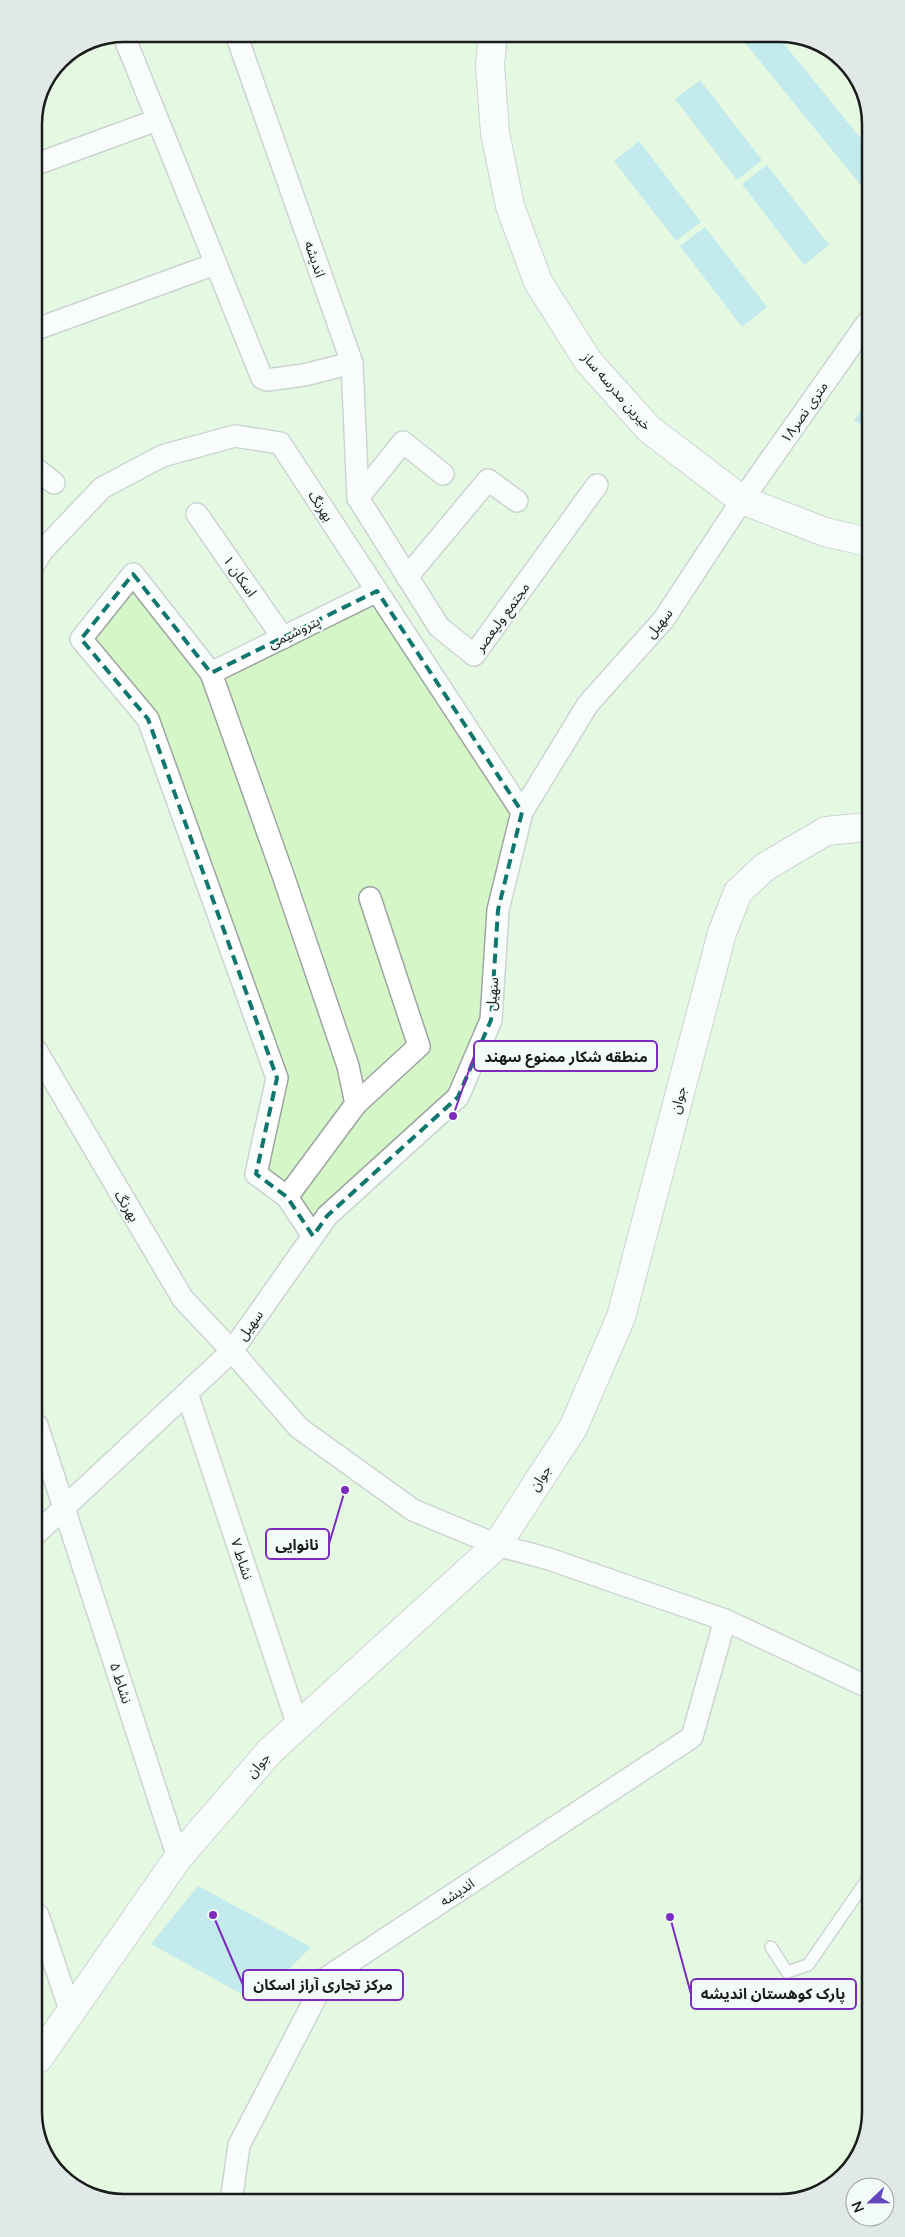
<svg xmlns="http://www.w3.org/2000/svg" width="905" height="2237" font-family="Lato,'Noto Sans Arabic',sans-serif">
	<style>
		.green { fill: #d5f6c6 }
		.building { fill: #8bd5db }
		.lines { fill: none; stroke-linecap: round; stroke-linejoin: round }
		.lane-casing { stroke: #9da5a3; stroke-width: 14 }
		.street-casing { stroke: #9da5a3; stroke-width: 24 }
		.secondary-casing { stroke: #9da5a3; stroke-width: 30 }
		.lane { stroke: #fff; stroke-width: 11 }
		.street { stroke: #fff; stroke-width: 21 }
		.secondary { stroke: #fff; stroke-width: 28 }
		.marked { fill: none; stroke: #0f766e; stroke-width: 4; stroke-dasharray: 10 6; stroke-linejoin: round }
		.labels { text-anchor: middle; stroke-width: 4.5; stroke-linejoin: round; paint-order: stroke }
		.street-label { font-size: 14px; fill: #191c1b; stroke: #f2fbf9 }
		.rim { fill: none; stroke: #191c1b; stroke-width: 2.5 }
		.leader { fill: none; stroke: #7b2cbf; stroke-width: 2 }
		.callout-dot { fill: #7b2cbf; stroke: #f2fbf9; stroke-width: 2 }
		.callout { fill: #f2fbf9; stroke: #7b2cbf; stroke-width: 2 }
		.callout-label { font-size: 15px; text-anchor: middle; font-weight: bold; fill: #191c1b }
	</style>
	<rect width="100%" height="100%" fill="#f2fbf9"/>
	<polygon class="green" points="125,34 787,34 836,53 867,96 871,2113 853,2168 809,2199 118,2203 69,2184 38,2141 34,119 61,60 90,41"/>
	<g class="building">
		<polygon points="746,34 776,34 867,146 867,193 741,38"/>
		<polygon points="700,80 762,160 737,180 675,99"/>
		<polygon points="639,141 701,222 676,241 614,161"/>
		<polygon points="767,165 829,245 804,265 742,184"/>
		<polygon points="705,227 767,307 742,327 680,246"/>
		<polygon points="867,402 867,430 854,420"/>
		<polygon points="198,1886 311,1947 256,2002 151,1944"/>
	</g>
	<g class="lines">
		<defs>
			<polyline id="lane" points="771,1947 787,1972 808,1965 871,1874"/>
			<g id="street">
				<polyline points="123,34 262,378 267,380 304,375 352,363"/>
				<polyline points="236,34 352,363 358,498 439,627 474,655 597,485"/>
				<polyline points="34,165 157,120"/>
				<polyline points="34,330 215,264"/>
				<polyline points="35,468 54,483"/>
				<polyline points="358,498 403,442 443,474"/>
				<polyline points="197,514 283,638"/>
				<polyline points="35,563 43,550 102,488 162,456 235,436 280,443 522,812"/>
				<polyline points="407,577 488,480 517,501"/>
				<polyline points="211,673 377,591"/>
				<polyline points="36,1050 183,1299 232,1351 299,1428 413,1510 497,1545 549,1559 725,1620 870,1688"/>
				<polyline points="356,1104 419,1046 370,898"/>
				<polyline points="287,1197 356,1104 348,1066 283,875 211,673 133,574 81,639 148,719 277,1078 256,1174 287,1197 313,1236"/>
				<polyline points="187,1393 298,1726"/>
				<polyline points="37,1425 178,1858"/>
				<polyline points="37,1533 232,1351 327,1216 458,1097 491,1020 498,910 522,812 588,704 664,619 742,500 867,323"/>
				<polyline points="38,1915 71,2013"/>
				<polyline points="231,2202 239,2145 326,1978 692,1737 725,1620"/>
			</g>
			<g id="secondary">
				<polyline points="493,34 490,65 495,133 510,206 538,282 588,361 649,429 742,500 825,532 868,542"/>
				<polyline points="38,2059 178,1858 270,1751 497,1545 573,1428 621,1317 722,933 738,892 765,867 826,831 868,827"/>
			</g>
		</defs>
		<use href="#lane" class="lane-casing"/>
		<use href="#street" class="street-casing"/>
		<use href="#secondary" class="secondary-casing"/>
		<use href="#lane" class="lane"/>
		<use href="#street" class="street"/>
		<use href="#secondary" class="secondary"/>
	</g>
	<path d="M0 0H905V2237H0ZM133,574L211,673L377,591L522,812L498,910L491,1020L458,1097L327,1216L313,1236L287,1197L256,1174L277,1078L148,719L81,639Z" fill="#f2fbf9" fill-opacity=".55" fill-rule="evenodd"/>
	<path class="marked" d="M133,574L211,673L377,591L522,812L498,910L491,1020L458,1097L327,1216L313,1236L287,1197L256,1174L277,1078L148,719L81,639Z"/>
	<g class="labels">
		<g class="street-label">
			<text transform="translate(315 259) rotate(71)" y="5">اندیشه</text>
			<text transform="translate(617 391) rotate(49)" y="5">خیرین مدرسه ساز</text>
			<text transform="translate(804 412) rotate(-55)" y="5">۱۸متری نصر</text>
			<text transform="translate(321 506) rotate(57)" y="5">بهرنگ</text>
			<text transform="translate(240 576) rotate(55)" y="5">اسکان ۱</text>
			<text transform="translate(502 617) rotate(-54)" y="5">مجتمع ولیعصر</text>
			<text transform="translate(659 623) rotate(-51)" y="5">سهیل</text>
			<text transform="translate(294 632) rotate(-26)" y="5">پتروشیمی</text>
			<text transform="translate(492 994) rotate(-86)" y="5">سهیل</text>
			<text transform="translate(678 1100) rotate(-75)" y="5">جوان</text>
			<text transform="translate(127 1206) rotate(59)" y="5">بهرنگ</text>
			<text transform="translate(250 1325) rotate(-55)" y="5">سهیل</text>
			<text transform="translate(540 1478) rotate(-57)" y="5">جوان</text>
			<text transform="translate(242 1559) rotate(72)" y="5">نشاط ۷</text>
			<text transform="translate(121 1683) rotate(72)" y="5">نشاط ۵</text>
			<text transform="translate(258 1765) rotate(-49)" y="5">جوان</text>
			<text transform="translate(457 1892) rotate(-33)" y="5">اندیشه</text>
		</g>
	</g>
	<path d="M0 0H905V2237H0ZM124 42H780A82 82 0 0 1 862 124V2112A82 82 0 0 1 780 2194H124A82 82 0 0 1 42 2112V124A82 82 0 0 1 124 42Z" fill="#e1e9e7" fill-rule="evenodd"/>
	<path class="rim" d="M124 42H780A82 82 0 0 1 862 124V2112A82 82 0 0 1 780 2194H124A82 82 0 0 1 42 2112V124A82 82 0 0 1 124 42Z"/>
	<path class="leader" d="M453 1116L474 1056M345 1490L329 1544M213 1915L243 1985M670 1917L691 1994"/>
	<g class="callout-dot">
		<circle cx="453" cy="1116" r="5"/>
		<circle cx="345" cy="1490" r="5"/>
		<circle cx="213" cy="1915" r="5"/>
		<circle cx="670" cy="1917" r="5"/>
	</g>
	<g class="callout">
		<rect x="474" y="1041" width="183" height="30" rx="5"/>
		<rect x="266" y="1529" width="63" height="30" rx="5"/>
		<rect x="243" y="1970" width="160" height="30" rx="5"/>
		<rect x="691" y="1979" width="165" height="30" rx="5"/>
	</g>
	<g class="callout-label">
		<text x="566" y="1062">منطقه شکار ممنوع سهند</text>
		<text x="297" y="1550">نانوایی</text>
		<text x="323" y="1990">مرکز تجاری آراز اسکان</text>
		<text x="773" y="1999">پارک کوهستان اندیشه</text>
	</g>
	<g transform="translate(870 2202) rotate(248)"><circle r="24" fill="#f2fbf9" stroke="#9ba2a0"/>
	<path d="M0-4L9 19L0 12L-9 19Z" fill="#6446bf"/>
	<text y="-8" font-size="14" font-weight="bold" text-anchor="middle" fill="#191c1b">N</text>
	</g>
</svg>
